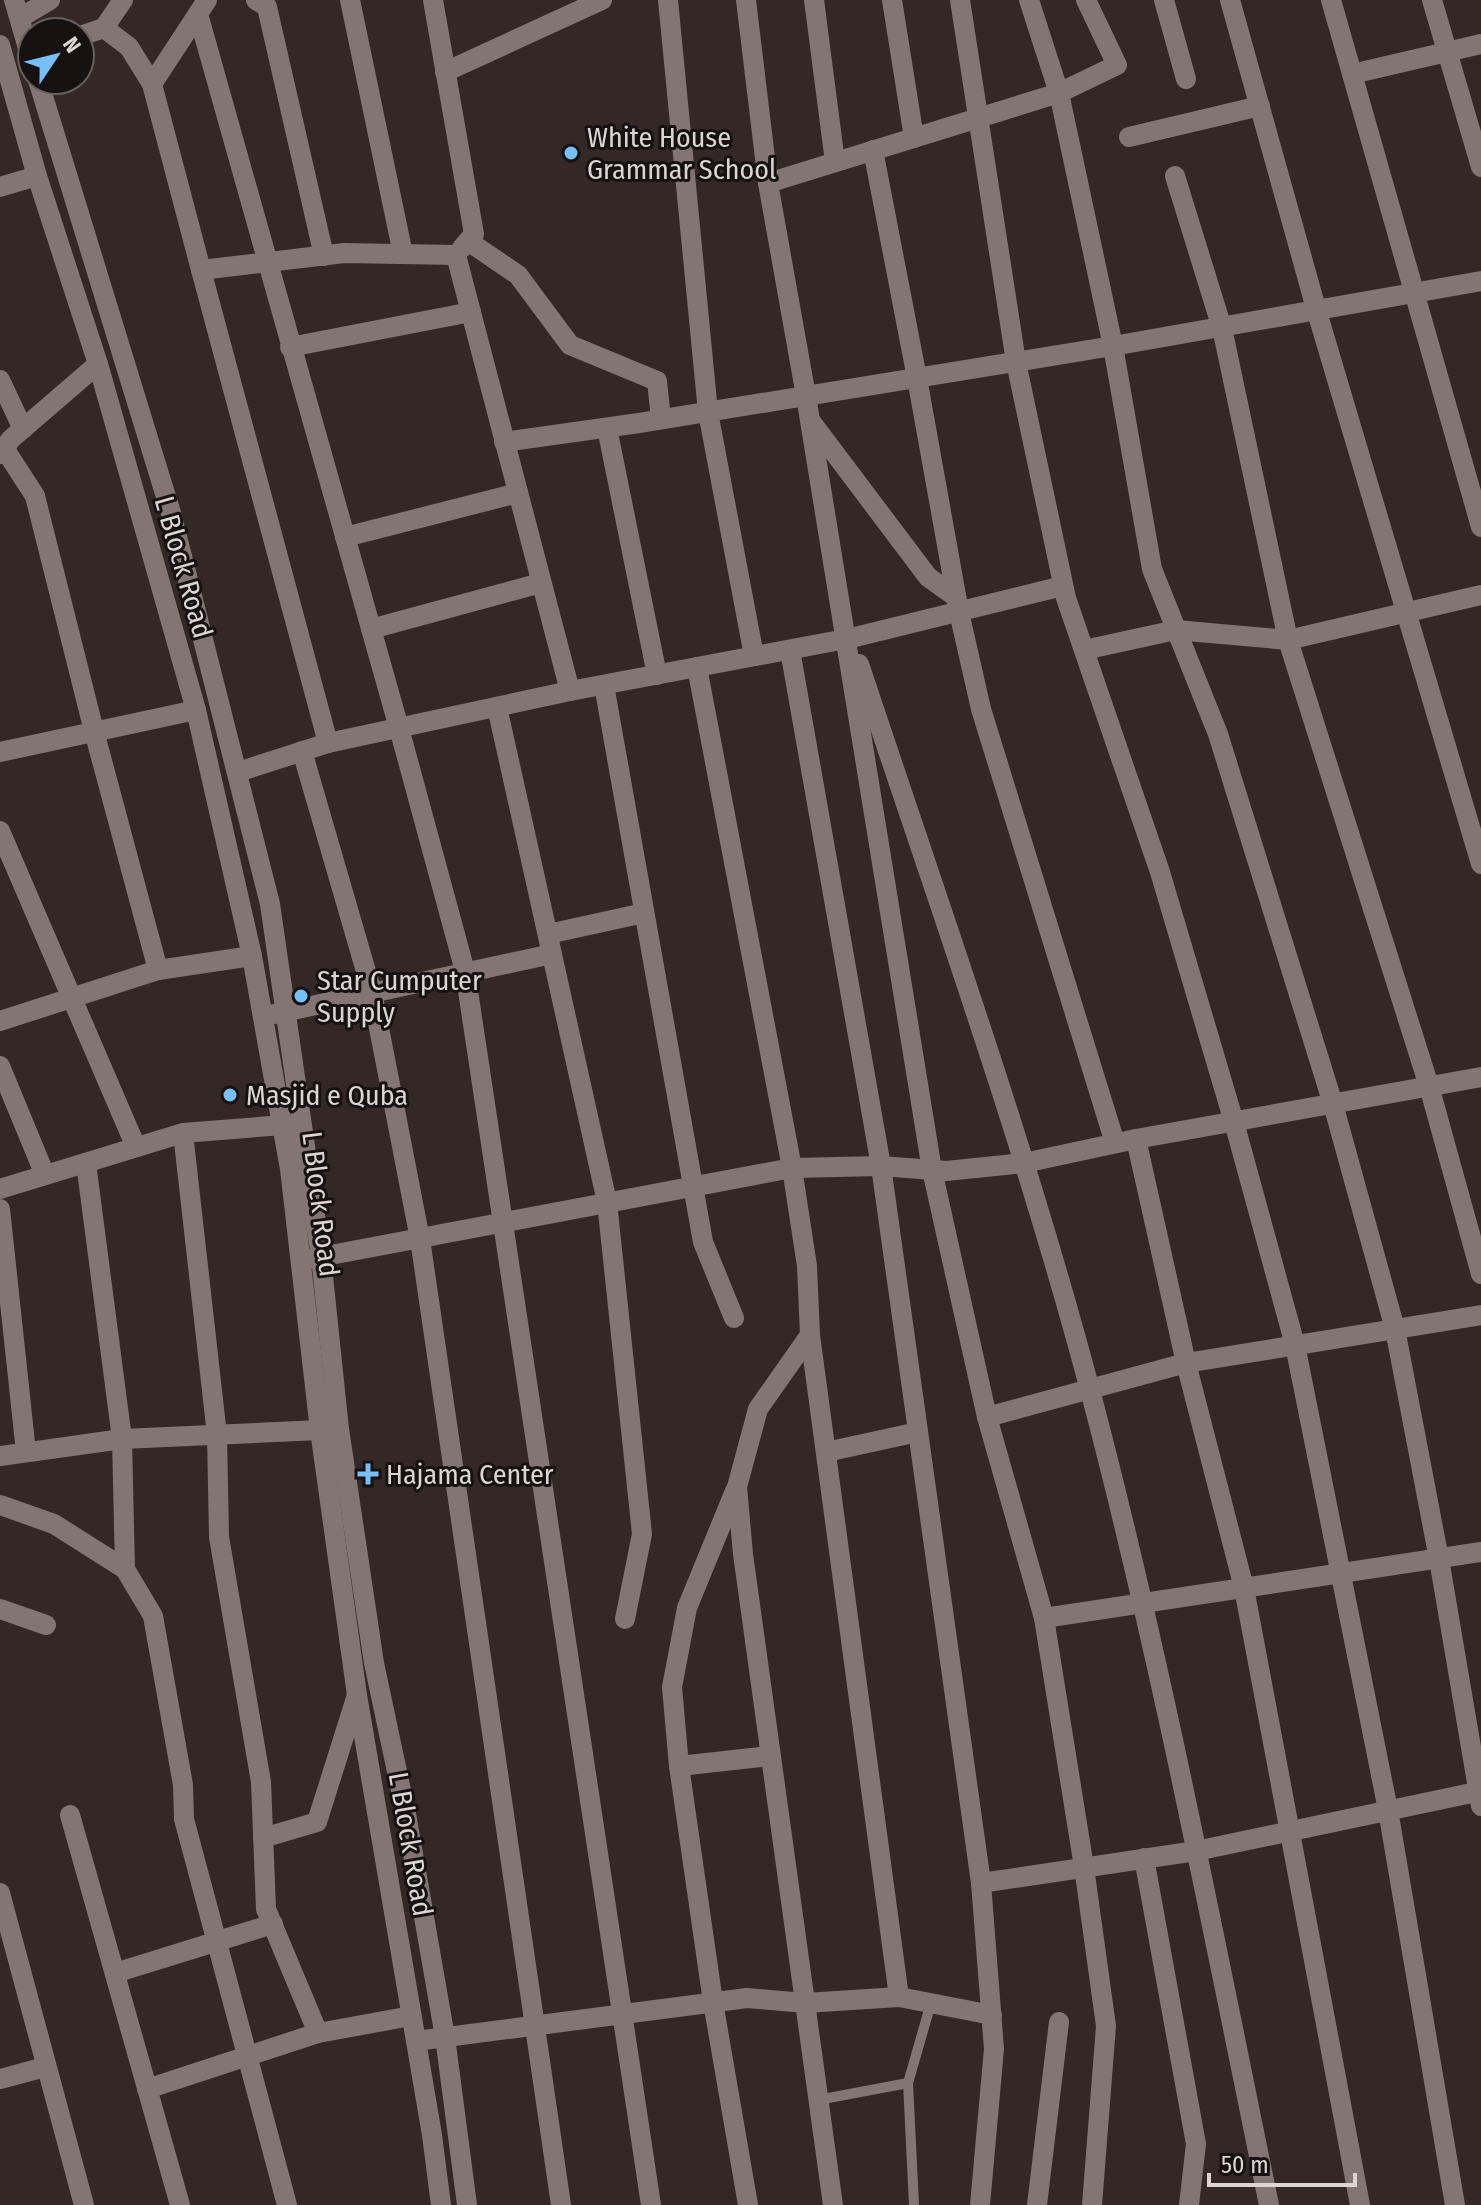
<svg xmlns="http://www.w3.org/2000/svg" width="1481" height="2205" font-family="'Fira Sans Condensed',sans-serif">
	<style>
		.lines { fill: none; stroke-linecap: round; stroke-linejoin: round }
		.service { stroke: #827573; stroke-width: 10 }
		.minor { stroke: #827573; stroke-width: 20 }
		.tertiary { stroke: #827573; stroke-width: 20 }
		.secondary { stroke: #827573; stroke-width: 20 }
		.poi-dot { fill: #77c0f7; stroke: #171211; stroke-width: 3 }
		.labels { text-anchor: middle; stroke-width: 6; stroke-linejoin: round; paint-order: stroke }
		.poi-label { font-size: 28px; fill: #dcd5d3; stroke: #171211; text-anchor: start }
		.street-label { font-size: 28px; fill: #dcd5d3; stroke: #171211 }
	</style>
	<rect width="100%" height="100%" fill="#332826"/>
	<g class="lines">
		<g class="service">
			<polyline points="818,2100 908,2083"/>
			<polyline points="914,2205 908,2083 931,2003"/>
		</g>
		<g class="minor">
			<polyline points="256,0 267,7 324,256"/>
			<polyline points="350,0 403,254"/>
			<polyline points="433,0 474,234 462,248"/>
			<polyline points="668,0 708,412 754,656"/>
			<polyline points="746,0 768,183 806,396 932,1170 987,1417 1044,1618 1084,1867 1106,2026 1092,2205"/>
			<polyline points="814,0 835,162"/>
			<polyline points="892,0 914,138"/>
			<polyline points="960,0 1016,362 1066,598 1160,872 1234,1122 1295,1345 1388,1810 1455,2205"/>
			<polyline points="1029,0 1059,93 1113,346 1152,569 1218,734 1333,1104 1395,1329 1439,1559 1481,1806"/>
			<polyline points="1164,0 1186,79"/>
			<polyline points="1230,0 1317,312 1481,864"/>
			<polyline points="1331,0 1481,527"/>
			<polyline points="1432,0 1481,167"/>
			<polyline points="198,14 399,728 465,971 651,2205"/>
			<polyline points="20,18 50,0"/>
			<polyline points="104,28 123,0"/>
			<polyline points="445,72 602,0"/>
			<polyline points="1352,74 1481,44"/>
			<polyline points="152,84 207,0"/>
			<polyline points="1129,137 1260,106"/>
			<polyline points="873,150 917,378 959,612 981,709 1115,1143"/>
			<polyline points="1175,176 1222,328 1288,640 1429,1086 1481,1274"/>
			<polyline points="768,183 1059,93 1117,65 1086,0"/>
			<polyline points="0,187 37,176"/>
			<polyline points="468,241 518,275 570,345 657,381 661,419"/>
			<polyline points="201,270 328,743"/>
			<polyline points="290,347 471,312"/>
			<polyline points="0,380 23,429"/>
			<polyline points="812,423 928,577 956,597"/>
			<polyline points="607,428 657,675"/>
			<polyline points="4,448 35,496 94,731 158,970"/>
			<polyline points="345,537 518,493"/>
			<polyline points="371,629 541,583"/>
			<polyline points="790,650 881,1166 981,1883 994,2049 980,2205"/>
			<polyline points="1084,650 1176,630 1288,640 1481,595"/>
			<path d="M859,664C939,905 1025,1145 1090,1390C1161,1659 1213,1933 1269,2205"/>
			<polyline points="697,667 792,1168 807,1266 810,1335 758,1409 737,1487 743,1554 833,2205"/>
			<polyline points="604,685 703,1242 734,1318"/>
			<polyline points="570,691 851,638 1063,586"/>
			<polyline points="497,707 607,1202 642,1534 625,1619"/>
			<polyline points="302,751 372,992 420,1239 561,2205"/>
			<polyline points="0,752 196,710"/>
			<polyline points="0,831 136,1147"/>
			<polyline points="548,934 644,913"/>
			<polyline points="265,1016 552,954"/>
			<polyline points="0,1021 158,970 252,956"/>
			<polyline points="0,1066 45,1175"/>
			<polyline points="183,1133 217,1435 219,1537 261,1782 266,1909 318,2033"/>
			<polyline points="1136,1139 1186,1363 1244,1588 1360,2205"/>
			<polyline points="86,1163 122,1439 125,1569"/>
			<polyline points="0,1189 183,1133 283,1125"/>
			<polyline points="0,1209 26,1452"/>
			<polyline points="810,1335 899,1997"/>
			<polyline points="987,1417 1186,1363 1481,1315"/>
			<polyline points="826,1452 918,1432"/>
			<polyline points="735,1491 687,1608 672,1687 679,1766 770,1756"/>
			<polyline points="0,1505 54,1524 125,1569 153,1616 183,1785 184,1819 287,2205"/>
			<polyline points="0,1609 46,1625"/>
			<polyline points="1044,1618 1481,1552"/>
			<polyline points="679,1766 713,2002 748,2205"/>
			<polyline points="70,1815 180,2205"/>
			<polyline points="263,1838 317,1822 357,1695"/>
			<polyline points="1144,1858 1196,2144 1189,2205"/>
			<polyline points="981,1883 1196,1851 1481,1791"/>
			<polyline points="0,1893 84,2205"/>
			<polyline points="115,1973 273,1924"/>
			<polyline points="416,2041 747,1998 805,2003 899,1997 992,2015"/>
			<polyline points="0,2079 45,2067"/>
			<polyline points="147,2089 318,2033 411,2016"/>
			<polyline points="1037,2205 1059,2022"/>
		</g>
		<g class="tertiary">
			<polyline points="80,36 104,28 129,47 152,84 201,270 344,253 456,255 570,691 328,743 238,772"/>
			<polyline points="504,442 639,423 1113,346 1481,281"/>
			<polyline points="0,454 11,439 98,364"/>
			<polyline points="304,1260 792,1168 881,1166 946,1171 1024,1163 1136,1139 1481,1077"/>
			<polyline points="0,1456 122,1439 320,1430"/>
		</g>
		<g class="secondary">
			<polyline points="14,0 32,62"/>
			<polyline points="0,45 37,176 98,364 196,710 252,956 290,1169 320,1430 357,1695 432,2135 441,2205"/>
			<polyline points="38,80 171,513 270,904 321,1257 339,1429 374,1663 406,1814 445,2037 467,2205"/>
		</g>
	</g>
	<g class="poi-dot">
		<circle cx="571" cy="153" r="8"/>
		<circle cx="301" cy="996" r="8"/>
		<circle cx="230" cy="1095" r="8"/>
		<path d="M364 1462h8v8h8v8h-8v8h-8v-8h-8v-8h8z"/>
	</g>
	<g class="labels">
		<g class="poi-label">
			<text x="587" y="147">White House<tspan x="587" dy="32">Grammar School</tspan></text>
			<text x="317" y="990">Star Cumputer<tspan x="317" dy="32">Supply</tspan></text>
			<text x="246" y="1105">Masjid e Quba</text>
			<text x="386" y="1484">Hajama Center</text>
		</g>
		<g class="street-label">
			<text transform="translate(184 567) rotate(74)" y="10">L Block Road</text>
			<text transform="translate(321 1204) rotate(83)" y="10">L Block Road</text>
			<text transform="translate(411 1844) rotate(80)" y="10">L Block Road</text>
		</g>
	</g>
	<g transform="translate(56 56) rotate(55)"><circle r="38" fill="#171211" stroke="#66605f" stroke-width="2"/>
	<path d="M0-6L14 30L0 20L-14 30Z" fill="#77c0f7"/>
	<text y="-12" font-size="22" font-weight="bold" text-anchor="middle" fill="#dcd5d3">N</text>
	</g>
	<path d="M1209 2173v12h146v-12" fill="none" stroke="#dcd5d3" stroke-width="4"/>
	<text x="1221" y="2173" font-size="24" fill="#dcd5d3" stroke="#171211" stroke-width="6" paint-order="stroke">50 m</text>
</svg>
